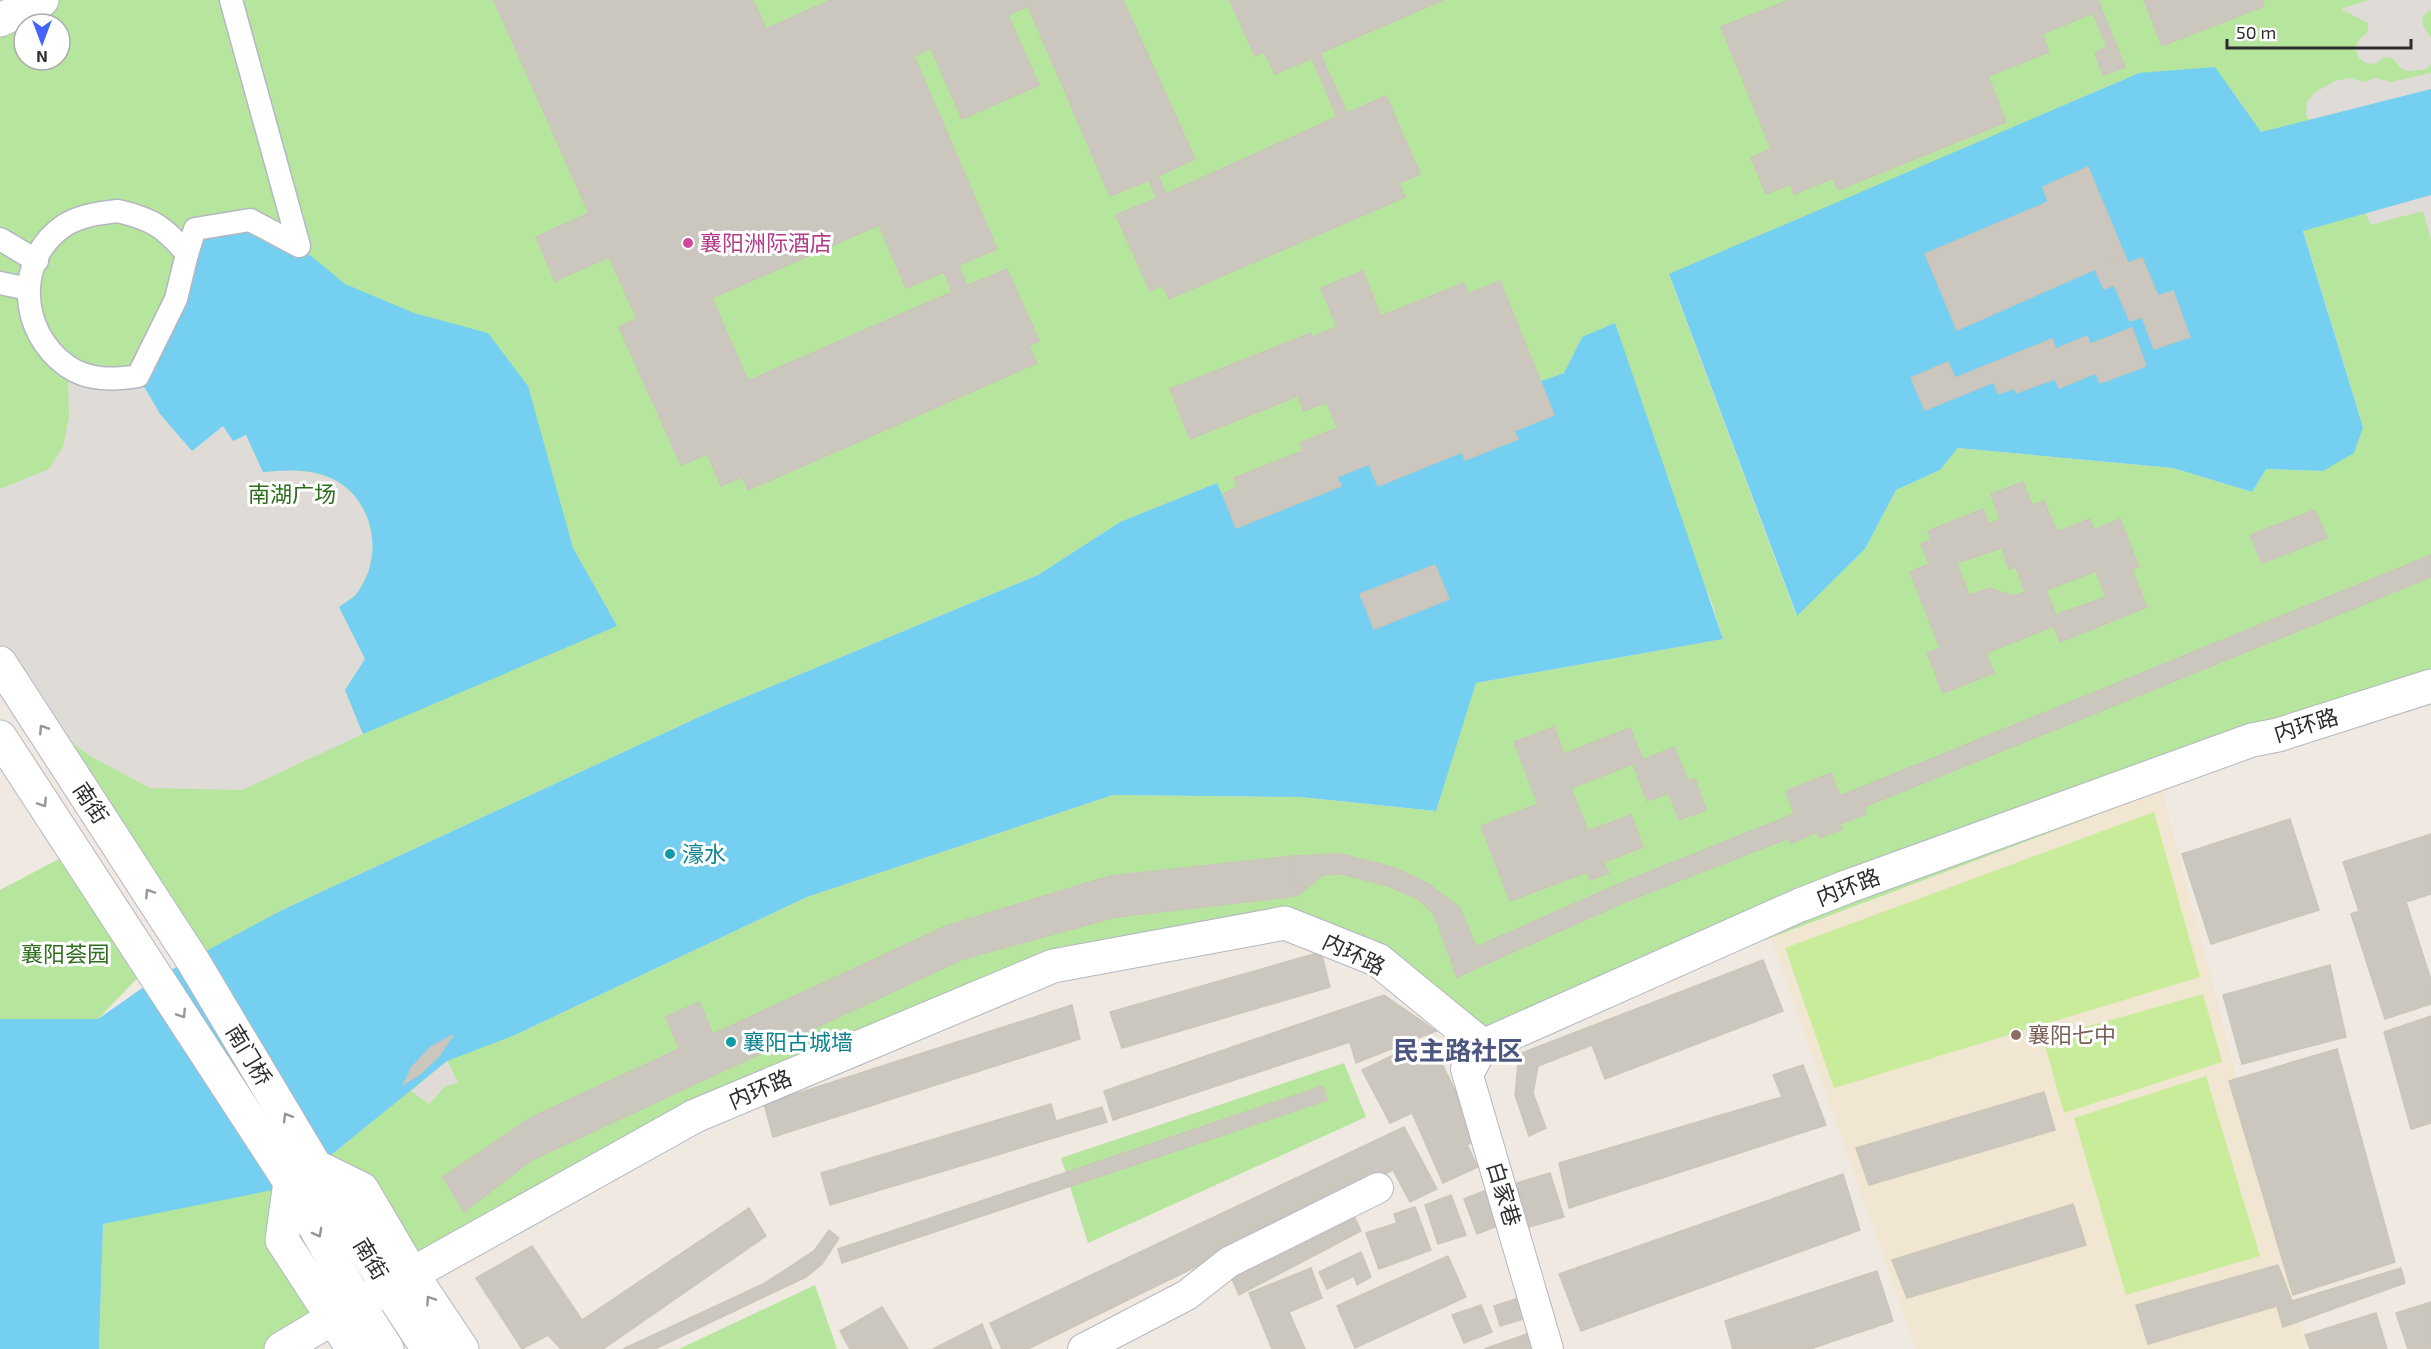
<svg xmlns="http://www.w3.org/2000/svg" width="2431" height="1349" font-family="'Exo 2','Noto Sans SC',sans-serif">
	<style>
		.education { fill: #f0e6d1 }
		.green { fill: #b6e59e; fill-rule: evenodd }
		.pitch { fill: #c9ec9a }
		.plaza { fill: #dfdcd8 }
		.water { fill: #75cff0 }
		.building { fill: #cbc7bf; stroke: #cbc5ba; stroke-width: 1.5; fill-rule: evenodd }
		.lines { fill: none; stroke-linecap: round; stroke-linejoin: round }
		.pedestrian-casing { stroke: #b4b7c1; stroke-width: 25 }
		.minor-casing { stroke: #b4b7c1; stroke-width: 32 }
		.tertiary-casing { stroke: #b4b7c1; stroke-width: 35 }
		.secondary-casing { stroke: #b4b7c1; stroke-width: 35 }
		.pedestrian { stroke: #fff; stroke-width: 22 }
		.minor { stroke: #fff; stroke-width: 30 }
		.tertiary { stroke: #fff; stroke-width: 33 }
		.secondary { stroke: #fff; stroke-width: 33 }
		.oneway { stroke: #969696 }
		.hotel-dot { fill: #d1479c; stroke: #fff; stroke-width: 2 }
		.culture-dot { fill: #0f9aa8; stroke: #fff; stroke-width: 2 }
		.education-dot { fill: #8d6e63; stroke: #fff; stroke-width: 2 }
		.labels { text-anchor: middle; stroke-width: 6; stroke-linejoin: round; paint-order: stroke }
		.hotel-label { font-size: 22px; fill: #b23c85; stroke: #fff; text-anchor: start }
		.park-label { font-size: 22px; fill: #2c6e1b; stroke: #fff }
		.street-label { font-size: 22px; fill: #2e2e2e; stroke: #fff }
		.culture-label { font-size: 22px; fill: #0d838f; stroke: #fff; text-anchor: start }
		.education-label { font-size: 22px; fill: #785e54; stroke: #fff; text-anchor: start }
		.quarter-label { font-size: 26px; font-weight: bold; fill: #4d5680; stroke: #fff }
	</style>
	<rect width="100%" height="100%" fill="#efe9e1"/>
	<polygon class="education" points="2158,774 2307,1349 1916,1349 1765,921"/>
	<g class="green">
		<path d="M42,0H2431V89L2261,133L2139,73L1669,275L1796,615L1865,549L1896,490L1940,470L1958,448L2173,468L2252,492L2265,469L2323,471L2363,427L2303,230L2431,195V689L1483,1046L1378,961L1285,923L1053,966L695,1116L281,1349H99L103,1224L152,1213L317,1167L447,1060L515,1035L807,897L1113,795L1300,797L1435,811L1476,683L1723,639L1710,598L1582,337L1564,373L1541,381L1554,415L1515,431L1518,439L1465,460L1461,452L1378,486L1369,464L1337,477L1341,486L1236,528L1217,483L1120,522L1038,575L712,711L282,910L193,961L0,663V20ZM24,24H60V60H24Z"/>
		<polygon points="74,851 150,965 98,1019 0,1019 0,890"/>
		<polygon points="1344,1063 1366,1117 1088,1243 1061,1158"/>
		<polygon points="815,1285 837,1349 679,1349"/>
	</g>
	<g class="pitch">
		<polygon points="2154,812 2200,977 1834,1088 1785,948"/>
		<polygon points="2203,994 2222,1062 2064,1113 2043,1039"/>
		<polygon points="2206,1076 2260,1256 2126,1295 2074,1118"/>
	</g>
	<g class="plaza">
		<polygon points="2369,0 2431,0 2431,11 2428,11 2422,18 2423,26 2431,38 2431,64 2427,69 2410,71 2402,69 2392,58 2385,57 2374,64 2366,63 2359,58 2355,48 2360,38 2368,32 2368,23 2341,9"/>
		<polygon points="2431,73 2431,89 2309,120 2306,114 2307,102 2314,93 2335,81 2350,78 2363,82 2376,78 2391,82"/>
		<polygon points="2431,195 2431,240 2423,211 2370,225 2366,212"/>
		<polygon points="68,367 138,376 223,426 246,434 263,472 287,470 314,472 336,480 355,495 368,518 374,544 369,570 357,594 339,607 366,659 345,690 363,734 242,790 150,788 92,757 35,717 0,663 0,489 49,469 63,447 69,417"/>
		<polygon points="447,1060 458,1083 446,1086 429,1104 411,1091"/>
	</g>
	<g class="water">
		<polygon points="2215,67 2261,132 2431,89 2431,195 2303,231 2363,427 2354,453 2323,471 2266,469 2252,492 2173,468 1958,448 1940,470 1896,490 1865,549 1797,616 1669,274 2139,73"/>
		<path d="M250,220L299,246L345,284L414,313L488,333L528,386L573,548L617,626L363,734L345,690L365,659L339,607C344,603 353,599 357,593C384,559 375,501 335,480C313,468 287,470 263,472L246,435L233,441L223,426L192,451L160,414L138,376L195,229Z"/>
		<polygon points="1615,323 1723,639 1476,683 1436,811 1300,797 1113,795 807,897 515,1035 447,1061 293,1186 103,1224 99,1349 0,1349 0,1019 98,1019 158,977 282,910 712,711 1038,575 1120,522 1217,483 1237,528 1341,486 1337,477 1369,464 1378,486 1462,452 1465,460 1517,439 1514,431 1554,415 1541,381 1564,373 1582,337"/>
	</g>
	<g class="building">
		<path d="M494,0H753L766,29L831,0H1123L1195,159L1158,176L1166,194L1337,117L1312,58L1275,74L1264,52L1255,56L1230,0H1443L1320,53L1347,113L1386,96L1420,174L1399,183L1405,197L1169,299L1163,285L1150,291L1116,215L1157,198L1149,180L1110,196L1028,6L1008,15L1039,85L962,119L931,48L914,56L997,249L959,265L967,286L1007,269L1039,341L1029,346L1037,363L748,490L742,477L721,486L707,454L681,465L619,327L637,319L609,257L555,281L536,237L589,213ZM879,225L906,288L944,272L952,292L748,381L712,298Z"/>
		<polygon points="1789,0 2098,0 2125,67 2103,75 2095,53 2107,47 2093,13 2042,34 2049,52 1988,76 2006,122 1838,190 1833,178 1794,194 1790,184 1766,194 1751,158 1771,149 1721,27"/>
		<polygon points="2144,0 2262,0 2264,6 2162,46"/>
		<polygon points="2088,167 2125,256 1957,330 1925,254 2048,202 2043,187"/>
		<polygon points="2125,256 2128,263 2142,258 2158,296 2173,291 2190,337 2154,349 2142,317 2130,321 2114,285 2104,289 2095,269"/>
		<polygon points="1363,271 1381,316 1464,283 1468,294 1500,281 1554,415 1514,431 1518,439 1465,460 1462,452 1378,486 1369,464 1337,477 1341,486 1236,528 1223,494 1238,487 1234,478 1303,451 1300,443 1337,428 1327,402 1304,411 1298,396 1190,439 1170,389 1311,333 1312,337 1337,327 1321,288"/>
		<polygon points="2132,328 2146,366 2100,383 2096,373 2059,388 2055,379 2016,393 2014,388 1998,394 1994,382 1925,410 1911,378 1948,362 1955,378 2052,339 2056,349 2087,336 2090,344"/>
		<path d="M2023,482L2032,505L2044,501L2057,532L2090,519L2094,530L2120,519L2139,567L2132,569L2147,607L2060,642L2054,626L1986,653L1994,673L1943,693L1927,653L1940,648L1910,572L1929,564L1921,544L1931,540L1928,531L1983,509L1989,524L2000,519L1991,494ZM2002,548L2009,569L2016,567L2025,592L2012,596L1990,588L1969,595L1957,563ZM2096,571L2106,597L2056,615L2046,590Z"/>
		<polygon points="2315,510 2327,538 2262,563 2250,535"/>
		<polygon points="2431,555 2431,577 1864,807 1866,814 1840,824 1842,829 1819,838 1817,832 1790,844 1789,838 1625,902 1457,977 1434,914 1418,899 1388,886 1342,874 1323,875 1297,896 1293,856 1342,854 1392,867 1427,883 1460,908 1476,947 1619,884 1794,814 1786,791 1831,773 1840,796"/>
		<polygon points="1435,565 1449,599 1374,629 1360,594"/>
		<polygon points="1554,727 1564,754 1630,728 1643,760 1674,747 1688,781 1695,779 1706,810 1679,820 1669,793 1647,801 1633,764 1571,788 1588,831 1631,815 1643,847 1604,862 1609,873 1590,880 1587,872 1510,901 1481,826 1538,804 1514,742"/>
		<polygon points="2290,819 2319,910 2211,944 2182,854"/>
		<polygon points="2431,834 2431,894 2406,902 2431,980 2431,1004 2385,1019 2351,914 2359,911 2343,862"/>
		<polygon points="1293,856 1297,896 1116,917 963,959 532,1160 464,1212 443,1177 532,1117 679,1049 666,1017 699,1002 713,1034 946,926 1110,876"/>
		<polygon points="1321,952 1330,987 1122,1048 1110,1012"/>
		<polygon points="1763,960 1783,1011 1605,1079 1592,1045 1538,1066 1533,1093 1546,1128 1529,1136 1515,1095 1519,1054"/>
		<polygon points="2330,965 2346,1037 2242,1064 2223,995"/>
		<polygon points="1384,995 1436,1031 1356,1063 1350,1042 1113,1120 1104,1091"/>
		<polygon points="1072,1005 1080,1039 773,1137 764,1104"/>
		<polygon points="2431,1016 2431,1123 2411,1129 2384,1032"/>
		<polygon points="453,1035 439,1056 420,1074 404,1084 412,1067 431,1047"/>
		<polygon points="1429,1038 1479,1138 1467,1145 1478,1167 1443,1183 1412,1113 1390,1123 1362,1070"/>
		<polygon points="2337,1049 2395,1262 2293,1295 2229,1081"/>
		<polygon points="1803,1065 1826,1125 1569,1208 1559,1163 1782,1097 1773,1075"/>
		<polygon points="1323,1086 1327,1100 842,1263 838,1249"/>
		<polygon points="2044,1092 2055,1130 1869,1185 1856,1148"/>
		<polygon points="1051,1104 1056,1121 1102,1107 1107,1122 830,1205 821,1173"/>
		<polygon points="1404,1127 1437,1189 1410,1202 1393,1170 1028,1349 1002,1349 990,1323"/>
		<polygon points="1550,1173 1564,1217 1522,1229 1507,1186"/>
		<polygon points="1843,1174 1860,1230 1581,1331 1559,1274"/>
		<polygon points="1497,1186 1510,1221 1477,1234 1464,1199"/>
		<polygon points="1451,1195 1466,1235 1438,1244 1425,1205"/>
		<polygon points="2073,1204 2086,1245 1907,1298 1892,1260"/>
		<polygon points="1415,1207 1431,1250 1379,1269 1366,1233 1397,1223 1394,1214"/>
		<polygon points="749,1208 766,1236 603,1349 561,1349 548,1335 522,1349 476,1278 532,1246 582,1320"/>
		<polygon points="1351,1210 1361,1231 1239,1295 1228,1270"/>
		<polygon points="829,1230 839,1238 822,1264 806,1277 655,1349 623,1349 765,1283 814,1251"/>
		<polygon points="1361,1252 1371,1277 1357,1285 1354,1276 1327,1289 1319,1272"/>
		<polygon points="1448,1256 1466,1297 1355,1348 1337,1306"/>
		<polygon points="2278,1265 2292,1301 2401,1268 2405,1283 2283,1327 2277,1306 2148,1344 2136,1305"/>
		<polygon points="1311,1268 1322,1298 1289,1312 1305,1349 1272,1349 1249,1293"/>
		<polygon points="1877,1271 1893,1321 1810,1349 1733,1349 1725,1321"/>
		<polygon points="1522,1297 1530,1317 1500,1326 1494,1306"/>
		<polygon points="2431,1302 2431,1349 2408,1349 2396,1313"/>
		<polygon points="1481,1305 1492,1332 1464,1343 1452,1315"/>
		<polygon points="882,1307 908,1349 850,1349 840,1331"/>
		<polygon points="2376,1313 2387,1349 2310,1349 2305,1335"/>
		<polygon points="982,1324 992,1349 933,1349"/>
		<polygon points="1538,1330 1544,1349 1484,1349"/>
	</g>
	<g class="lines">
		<defs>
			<g id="pedestrian">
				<path d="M118,211C152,219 165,227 187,254L176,299L138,376C114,380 88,381 67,366C19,332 14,259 65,225C82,215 100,213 118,211Z"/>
				<polyline points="0,239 37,261"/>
				<polyline points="187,254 195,229 250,220 299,246 231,0"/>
				<polyline points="0,283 29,289"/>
			</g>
			<g id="minor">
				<polyline points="1483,1046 1472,1067 1466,1069 1548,1349"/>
				<polyline points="1083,1349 1187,1295 1229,1262 1378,1188"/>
			</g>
			<g id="tertiary">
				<polyline points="0,20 42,0"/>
				<polyline points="317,1167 362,1189 412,1274 462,1349"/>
				<polyline points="290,1182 282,1240 353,1349"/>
				<polyline points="281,1349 333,1318 695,1116 1053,966 1285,923 1378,960 1483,1046 1800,905 1849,886 2252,740 2278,735 2431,686"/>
			</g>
			<g id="secondary">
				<polyline points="0,663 193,961 388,1288 428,1349"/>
				<polyline points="0,737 290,1182 358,1304 387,1349"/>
			</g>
		</defs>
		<use href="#pedestrian" class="pedestrian-casing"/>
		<use href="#minor" class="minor-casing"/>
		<use href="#tertiary" class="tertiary-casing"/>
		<use href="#secondary" class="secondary-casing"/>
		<use href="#pedestrian" class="pedestrian"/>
		<use href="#minor" class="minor"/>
		<use href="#tertiary" class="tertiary"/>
		<use href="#secondary" class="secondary"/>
	</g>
	<defs><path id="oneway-chevron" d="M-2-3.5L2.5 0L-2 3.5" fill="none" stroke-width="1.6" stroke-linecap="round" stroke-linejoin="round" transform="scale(1.5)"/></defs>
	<g class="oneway">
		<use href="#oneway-chevron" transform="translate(43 729) rotate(-123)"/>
		<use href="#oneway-chevron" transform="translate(43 803) rotate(57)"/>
		<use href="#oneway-chevron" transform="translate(149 893) rotate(-123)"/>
		<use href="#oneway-chevron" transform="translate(182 1014) rotate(57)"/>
		<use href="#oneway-chevron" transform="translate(287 1117) rotate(-121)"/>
		<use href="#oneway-chevron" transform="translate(318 1233) rotate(61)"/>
		<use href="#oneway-chevron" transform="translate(430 1300) rotate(-124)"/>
	</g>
	<circle class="hotel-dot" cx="688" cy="243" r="6"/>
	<g class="culture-dot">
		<circle cx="670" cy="854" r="6"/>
		<circle cx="731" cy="1042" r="6"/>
	</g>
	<circle class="education-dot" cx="2016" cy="1035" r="6"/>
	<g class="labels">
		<g class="hotel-label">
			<text x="700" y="251">襄阳洲际酒店</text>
		</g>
		<g class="park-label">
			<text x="292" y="502">南湖广场</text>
			<text x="65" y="962">襄阳荟园</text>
		</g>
		<g class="street-label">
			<text transform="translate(2306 725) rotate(-17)" y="8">内环路</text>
			<text transform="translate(91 803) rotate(57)" y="8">南街</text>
			<text transform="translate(1848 887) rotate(-21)" y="8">内环路</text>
			<text transform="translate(1354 954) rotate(26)" y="8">内环路</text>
			<text transform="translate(249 1055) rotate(59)" y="8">南门桥</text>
			<text transform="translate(760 1089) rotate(-23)" y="8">内环路</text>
			<text transform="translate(1504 1194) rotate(73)" y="8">白家巷</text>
			<text transform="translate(371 1259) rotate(59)" y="8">南街</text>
		</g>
		<g class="culture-label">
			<text x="682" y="862">濠水</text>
			<text x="743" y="1050">襄阳古城墙</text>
		</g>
		<g class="education-label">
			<text x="2028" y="1043">襄阳七中</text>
		</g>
		<g class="quarter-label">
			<text x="1458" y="1060">民主路社区</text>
		</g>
	</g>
	<g transform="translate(42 42) rotate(180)"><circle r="28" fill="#ffffff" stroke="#ababab" stroke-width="1.5"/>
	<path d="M0-4.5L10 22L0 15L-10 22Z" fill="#4264fb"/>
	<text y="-9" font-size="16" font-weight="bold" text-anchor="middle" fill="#2e2e2e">N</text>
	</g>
	<path d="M2227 39v9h184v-9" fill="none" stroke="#2e2e2e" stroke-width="3"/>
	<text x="2236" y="39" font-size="18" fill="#2e2e2e" stroke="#ffffff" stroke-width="4.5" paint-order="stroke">50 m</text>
</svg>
